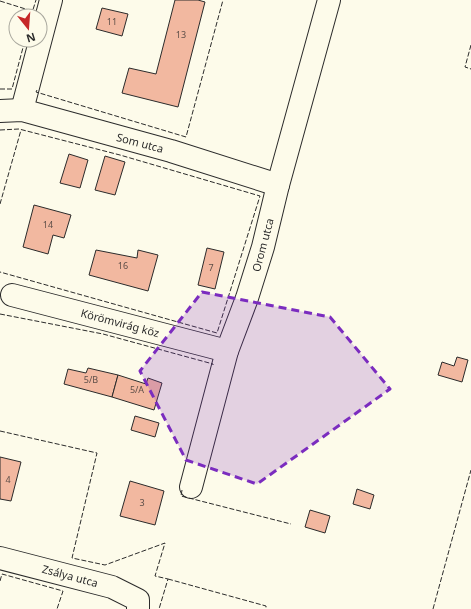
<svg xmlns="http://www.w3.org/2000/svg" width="471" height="609" font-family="'Noto Sans',sans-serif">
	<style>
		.building { fill: #f2b8a0; stroke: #2b2b2b }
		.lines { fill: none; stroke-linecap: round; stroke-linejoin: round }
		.minor-casing { stroke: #2b2b2b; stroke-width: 24 }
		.minor { stroke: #fdfbea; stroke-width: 22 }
		.fence { stroke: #2b2b2b; stroke-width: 1; stroke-dasharray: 5 2; stroke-linecap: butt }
		.marked { fill: #7b2cbf; fill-opacity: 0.2; stroke: #7b2cbf; stroke-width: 3; stroke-dasharray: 8 5; stroke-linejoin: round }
		.labels { text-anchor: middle; stroke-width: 3; stroke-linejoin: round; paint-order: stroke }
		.number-label { font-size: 9px; fill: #5d4e48 }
		.street-label { font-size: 11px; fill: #2b2b2b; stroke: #fdfbea }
	</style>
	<rect width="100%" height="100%" fill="#fdfbea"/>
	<g class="building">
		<polygon points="175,0 198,0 205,2 178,107 122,93 129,68 156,74"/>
		<polygon points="102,8 128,14 122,36 96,29"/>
		<polygon points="69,154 88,160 80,188 60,183"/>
		<polygon points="105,156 125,162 115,195 95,190"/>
		<polygon points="34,205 71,215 64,238 53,235 48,254 23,247"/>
		<polygon points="207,248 224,252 215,289 198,285"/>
		<polygon points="96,250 137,258 138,250 158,255 148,291 89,275"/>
		<polygon points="457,357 468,360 462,382 438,375 442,362 454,366"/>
		<polygon points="88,368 118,375 112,397 64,384 68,369 86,373"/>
		<polygon points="118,375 146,384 148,378 162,383 154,410 112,397"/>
		<polygon points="135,416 159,423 155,437 131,430"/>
		<polygon points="0,457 21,462 11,501 0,499"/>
		<polygon points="130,481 164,491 155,525 120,516"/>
		<polygon points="357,489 374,495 370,509 353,504"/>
		<polygon points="310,510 330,516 325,533 305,527"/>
	</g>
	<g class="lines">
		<defs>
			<g id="minor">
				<polyline points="22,110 51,0"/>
				<polyline points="0,111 22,110 171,151 278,185"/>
				<polyline points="12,295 227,351"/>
				<polyline points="191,487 227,351 247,298 263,247 278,185 329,0"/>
				<polyline points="0,558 112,587 138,600 138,609"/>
			</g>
		</defs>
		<use href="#minor" class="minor-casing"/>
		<use href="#minor" class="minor"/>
		<g class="fence">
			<polyline points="0,1 32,11"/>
			<polyline points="31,16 36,0"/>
			<polyline points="471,45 465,67 471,69"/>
			<polyline points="0,89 12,89 25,40"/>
			<polyline points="37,90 36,92 186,137 223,0"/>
			<polyline points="0,130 19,129 120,155 260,196 217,333 0,272"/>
			<polyline points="0,204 21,130"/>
			<polyline points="0,314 103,334 213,364 213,365"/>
			<polyline points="0,431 97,453 72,558 105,565 165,543 155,576 168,579 159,609"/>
			<polyline points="182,490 181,496 291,524"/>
			<polyline points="168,579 266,606 266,609"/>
			<polyline points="0,581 2,574 63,591 57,609"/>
			<polyline points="433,609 471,470"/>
		</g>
	</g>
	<path class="marked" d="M202,292L330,317L390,389L257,484L186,460L140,371Z"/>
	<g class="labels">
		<g class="number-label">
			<text x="112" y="25">11</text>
			<text x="181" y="38">13</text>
			<text x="48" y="228">14</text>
			<text x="123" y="269">16</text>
			<text x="211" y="271">7</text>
			<text x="91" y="383">5/B</text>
			<text x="137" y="393">5/A</text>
			<text x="8" y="483">4</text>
			<text x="142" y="506">3</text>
		</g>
		<g class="street-label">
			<text transform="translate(140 143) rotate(15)" y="4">Som utca</text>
			<text transform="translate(263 245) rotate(-75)" y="4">Orom utca</text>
			<text transform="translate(120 323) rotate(15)" y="4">Körömvirág köz</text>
			<text transform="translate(70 576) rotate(15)" y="4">Zsálya utca</text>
		</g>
	</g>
	<g transform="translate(28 28) rotate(163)"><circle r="19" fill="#fdfbea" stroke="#a9a89e"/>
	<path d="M0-3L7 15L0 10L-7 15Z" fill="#c62828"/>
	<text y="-6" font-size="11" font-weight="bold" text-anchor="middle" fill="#2b2b2b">N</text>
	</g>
</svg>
